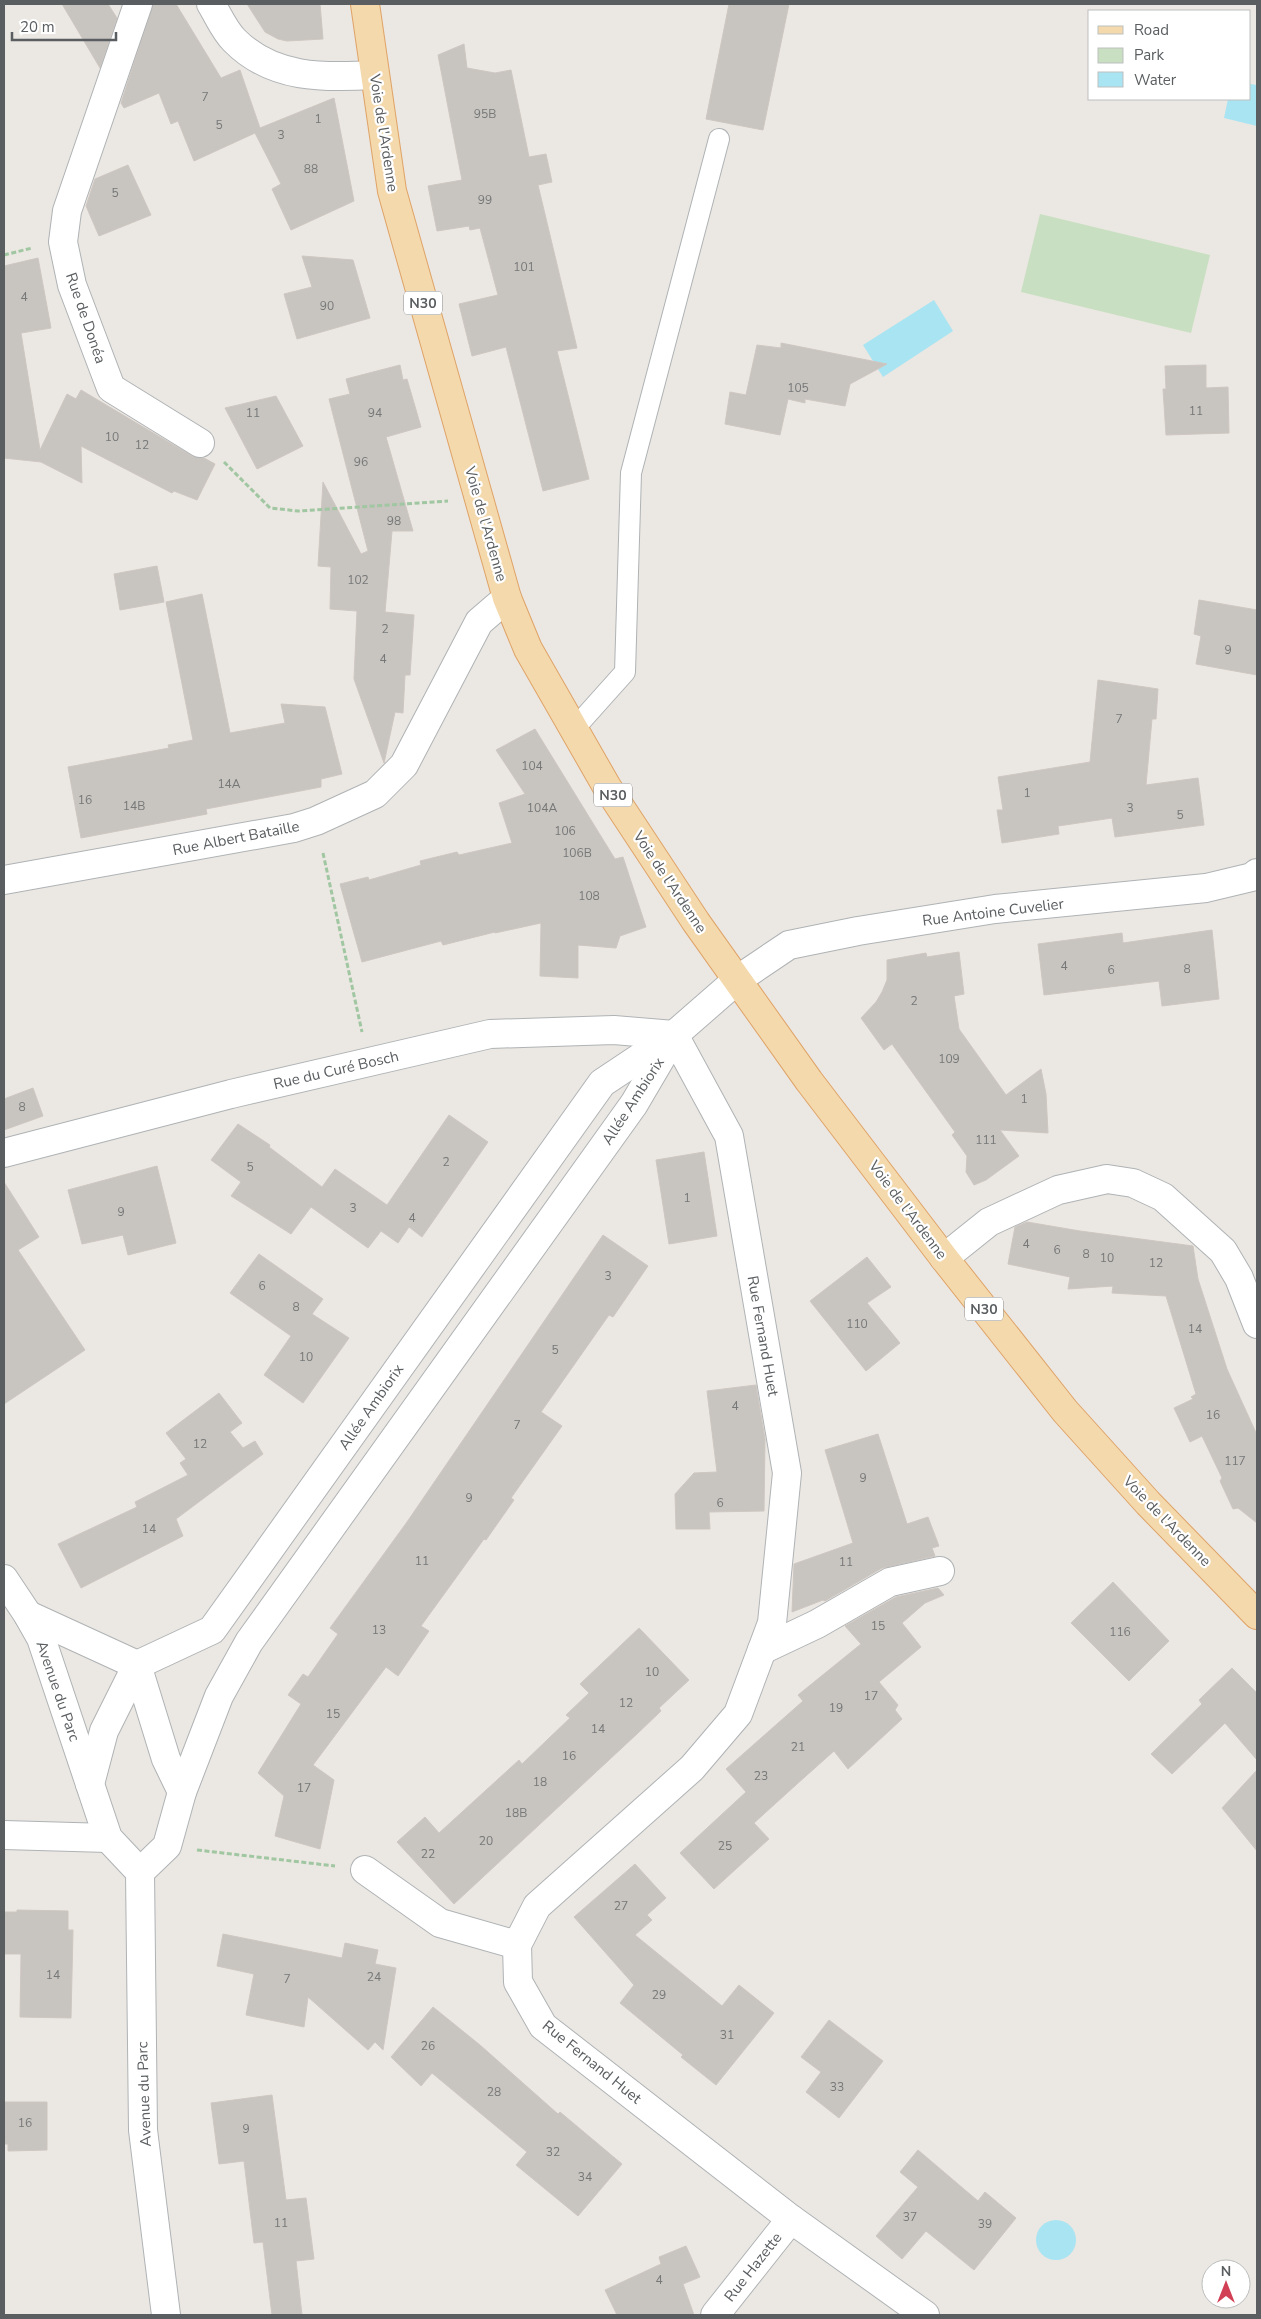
<svg xmlns="http://www.w3.org/2000/svg" width="1261" height="2319" font-family="'Nunito Sans',sans-serif">
	<style>
		.green { fill: #c8e0c1 }
		.water { fill: #a9e4f3 }
		.building { fill: #c8c4c0; stroke: #cfc7c1 }
		.lines { fill: none; stroke-linecap: round; stroke-linejoin: round }
		.lane-casing { stroke: #afb3b5; stroke-width: 22 }
		.street-casing { stroke: #afb3b5; stroke-width: 30 }
		.primary-casing { stroke: #dfa367; stroke-width: 30 }
		.path { stroke: #a0c7a1; stroke-width: 3; stroke-dasharray: 5 2.5; stroke-linecap: butt }
		.lane { stroke: #fff; stroke-width: 20 }
		.street { stroke: #fff; stroke-width: 28 }
		.primary { stroke: #f4d9ad; stroke-width: 28 }
		.labels { text-anchor: middle; stroke-width: 4.5; stroke-linejoin: round; paint-order: stroke }
		.number-label { font-size: 12px; fill: #767878 }
		.shield { fill: #fff; stroke: #8c8e90; stroke-width: 1 }
		.shield-label { font-size: 14px; font-weight: bold; fill: #5a5e60 }
		.street-label { font-size: 15px; fill: #5a5e60; stroke: #fff }
	</style>
	<rect width="100%" height="100%" fill="#ebe7e2"/>
	<polygon class="green" points="1040,214 1210,255 1191,333 1021,292"/>
	<g class="water">
		<polygon points="1250,84 1257,85 1257,126 1224,118 1228,99 1250,99"/>
		<polygon points="934,300 953,331 883,377 863,345"/>
		<circle cx="1056" cy="2240" r="20"/>
	</g>
	<g class="building">
		<polygon points="62,4 108,4 117,18 100,68"/>
		<polygon points="153,4 176,4 221,78 240,70 260,128 334,98 354,201 291,230 272,189 281,184 255,133 194,161 178,121 171,124 159,93 124,108 121,103"/>
		<polygon points="247,4 320,4 323,39 287,41 278,39 265,32"/>
		<polygon points="729,4 789,4 763,130 706,119"/>
		<polygon points="464,44 467,68 495,73 511,70 529,157 546,154 552,182 538,185 577,348 557,351 589,479 543,491 506,347 472,356 459,304 498,295 480,228 470,230 469,226 437,231 428,186 462,180 438,55"/>
		<polygon points="128,165 151,215 99,236 86,206 95,179"/>
		<polygon points="302,256 353,260 370,318 297,339 284,294 312,287"/>
		<polygon points="38,258 51,328 21,333 40,450 67,394 76,399 81,390 192,456 204,458 215,464 197,500 174,491 172,493 81,446 82,483 41,462 4,458 4,266"/>
		<polygon points="781,343 887,364 850,384 845,406 805,399 805,403 788,399 780,435 725,424 730,392 746,395 757,345 781,348"/>
		<polygon points="400,365 403,380 407,379 421,427 386,437 413,531 392,531 385,612 414,615 410,675 405,675 403,713 395,712 384,763 354,679 357,611 330,609 331,567 318,566 323,482 361,554 368,551 329,399 350,394 346,379"/>
		<polygon points="1206,365 1206,388 1228,387 1229,433 1166,435 1163,389 1166,389 1165,366"/>
		<polygon points="276,396 303,446 257,469 225,408"/>
		<polygon points="157,566 164,602 120,610 114,574"/>
		<polygon points="202,594 230,733 285,723 281,704 325,707 342,774 321,779 321,787 206,809 207,814 81,838 68,767 169,748 168,745 193,740 166,602"/>
		<polygon points="1199,600 1257,610 1257,675 1196,664 1201,636 1194,634"/>
		<polygon points="1098,680 1158,689 1156,719 1152,719 1146,785 1198,778 1204,825 1115,837 1112,818 1058,826 1059,834 1002,843 997,810 1003,810 998,777 1090,762"/>
		<polygon points="535,729 615,859 623,857 646,927 620,936 616,948 578,945 578,978 540,976 541,923 495,933 495,932 443,945 441,941 362,962 340,884 368,877 369,880 421,865 420,861 457,852 459,855 512,843 499,803 525,794 496,750"/>
		<polygon points="1212,930 1219,999 1162,1006 1159,981 1044,995 1038,944 1122,933 1123,943"/>
		<polygon points="959,952 964,994 954,996 959,1029 1006,1095 1041,1069 1046,1094 1048,1133 1000,1130 1019,1156 986,1180 974,1185 966,1172 967,1156 952,1135 955,1132 892,1044 884,1050 861,1018 876,1002 882,992 887,980 887,960 926,953 927,957"/>
		<polygon points="33,1088 43,1116 4,1130 4,1099"/>
		<polygon points="449,1115 488,1142 422,1237 409,1227 398,1243 381,1231 368,1248 311,1207 291,1234 231,1196 241,1182 211,1160 238,1124 270,1145 269,1147 322,1187 335,1169 387,1205"/>
		<polygon points="704,1152 717,1236 669,1244 656,1160"/>
		<polygon points="157,1166 176,1243 128,1255 123,1235 82,1244 68,1190"/>
		<polygon points="4,1182 39,1237 18,1250 85,1350 4,1404"/>
		<polygon points="1027,1222 1080,1231 1193,1246 1198,1279 1227,1369 1257,1435 1257,1523 1238,1508 1233,1509 1220,1481 1222,1478 1202,1436 1190,1442 1174,1408 1193,1399 1191,1397 1196,1394 1166,1296 1112,1293 1113,1286 1068,1289 1070,1277 1008,1264 1015,1227"/>
		<polygon points="603,1235 648,1266 613,1317 609,1315 541,1412 562,1426 511,1498 514,1500 486,1540 484,1539 421,1626 429,1631 398,1676 386,1667 313,1765 334,1780 320,1849 275,1836 284,1796 258,1773 301,1704 288,1695 303,1674 308,1677 338,1634 330,1628 407,1522"/>
		<polygon points="259,1254 323,1299 312,1314 349,1338 303,1403 264,1375 291,1336 230,1293"/>
		<polygon points="867,1257 891,1287 867,1303 900,1343 866,1371 810,1301"/>
		<polygon points="756,1385 765,1439 764,1511 709,1512 710,1529 676,1529 675,1494 694,1473 717,1472 707,1391"/>
		<polygon points="219,1393 242,1423 230,1432 243,1448 255,1441 263,1454 176,1519 183,1536 81,1588 58,1544 137,1507 135,1502 188,1475 180,1463 186,1459 166,1433"/>
		<polygon points="878,1434 907,1524 928,1517 939,1546 932,1548 935,1556 882,1568 825,1601 823,1600 792,1612 794,1564 853,1543 825,1450"/>
		<polygon points="1113,1582 1169,1641 1129,1681 1071,1623"/>
		<polygon points="938,1588 944,1595 925,1603 902,1623 921,1647 879,1682 898,1705 895,1710 902,1719 848,1769 834,1751 797,1784 754,1823 769,1839 714,1889 680,1853 746,1792 726,1769 803,1701 798,1695 861,1644 845,1626 896,1597"/>
		<polygon points="639,1628 689,1680 659,1708 661,1711 637,1734 454,1904 397,1842 425,1817 439,1833 519,1760 522,1764 570,1718 566,1715 589,1693 580,1684"/>
		<polygon points="1232,1668 1257,1693 1257,1760 1225,1723 1172,1774 1151,1754 1202,1704 1199,1700"/>
		<polygon points="1257,1770 1257,1851 1222,1808"/>
		<polygon points="635,1864 666,1898 647,1915 652,1920 635,1935 722,2006 739,1985 774,2013 716,2085 681,2057 683,2055 620,2003 634,1985 574,1917"/>
		<polygon points="17,1910 68,1911 68,1930 73,1930 71,2018 20,2017 21,1954 4,1954 4,1912 17,1912"/>
		<polygon points="223,1934 342,1958 345,1943 378,1950 375,1964 396,1968 383,2050 375,2042 368,2050 308,1997 304,2027 246,2015 254,1974 217,1966"/>
		<polygon points="433,2007 480,2045 558,2114 560,2112 622,2164 578,2216 516,2165 527,2152 432,2073 421,2086 391,2057"/>
		<polygon points="829,2020 883,2061 839,2118 806,2092 821,2072 801,2057"/>
		<polygon points="272,2095 286,2200 306,2198 314,2259 296,2261 302,2315 272,2315 263,2242 254,2243 244,2161 219,2164 211,2103"/>
		<polygon points="4,2102 47,2102 47,2150 8,2151 8,2144 4,2144"/>
		<polygon points="918,2150 978,2201 985,2192 1016,2218 974,2270 926,2231 902,2259 876,2236 918,2187 900,2172"/>
		<polygon points="686,2246 700,2277 683,2284 694,2315 617,2315 605,2290 661,2264 659,2257"/>
	</g>
	<g class="lines">
		<defs>
			<polyline id="lane" points="574,729 625,672 631,473 719,139"/>
			<g id="street">
				<polyline points="138,4 67,211 63,242 72,285 111,388 200,443"/>
				<path d="M211,4C218,15 224,30 234,40C272,79 324,78 374,75"/>
				<polyline points="4,880 294,828 316,821 375,794 404,765 479,622 507,598"/>
				<polyline points="674,1035 729,1136 787,1473 772,1623 738,1714 692,1768 537,1906 517,1945 518,1982 543,2026 791,2219 925,2315"/>
				<polyline points="4,1153 231,1094 490,1034 614,1030 674,1035"/>
				<polyline points="944,1258 989,1222 1058,1190 1107,1179 1133,1183 1163,1197 1223,1251 1239,1278 1257,1324"/>
				<polyline points="4,1579 28,1615 41,1638 108,1838 140,1872 143,2130 166,2315"/>
				<polyline points="28,1615 137,1665 166,1759 182,1792"/>
				<polyline points="762,1650 817,1624 890,1582 940,1571"/>
				<polyline points="90,1784 104,1731 137,1665 212,1630 602,1083 674,1035 737,980 789,945 858,931 995,909 1206,888 1252,877 1257,873"/>
				<polyline points="4,1835 108,1838"/>
				<polyline points="365,1870 440,1923 517,1945"/>
				<polyline points="140,1872 167,1846 182,1792 219,1696 249,1642 634,1104 671,1041"/>
				<polyline points="715,2315 791,2219"/>
			</g>
			<polyline id="primary" points="365,4 392,191 507,598 528,649 607,787 696,922 809,1081 944,1258 1065,1411 1148,1503 1257,1615"/>
		</defs>
		<use href="#lane" class="lane-casing"/>
		<use href="#street" class="street-casing"/>
		<use href="#primary" class="primary-casing"/>
		<g class="path">
			<polyline points="4,255 32,248"/>
			<polyline points="224,462 270,508 298,511 448,501"/>
			<polyline points="323,853 362,1032"/>
			<polyline points="197,1850 335,1866"/>
		</g>
		<use href="#lane" class="lane"/>
		<use href="#street" class="street"/>
		<use href="#primary" class="primary"/>
	</g>
	<g class="labels">
		<g class="number-label">
			<text x="205" y="101">7</text>
			<text x="485" y="118">95B</text>
			<text x="318" y="123">1</text>
			<text x="219" y="129">5</text>
			<text x="281" y="139">3</text>
			<text x="311" y="173">88</text>
			<text x="115" y="197">5</text>
			<text x="485" y="204">99</text>
			<text x="524" y="271">101</text>
			<text x="24" y="301">4</text>
			<text x="327" y="310">90</text>
			<text x="798" y="392">105</text>
			<text x="1196" y="415">11</text>
			<text x="253" y="417">11</text>
			<text x="375" y="417">94</text>
			<text x="112" y="441">10</text>
			<text x="142" y="449">12</text>
			<text x="361" y="466">96</text>
			<text x="394" y="525">98</text>
			<text x="358" y="584">102</text>
			<text x="385" y="633">2</text>
			<text x="1228" y="654">9</text>
			<text x="383" y="663">4</text>
			<text x="1119" y="723">7</text>
			<text x="532" y="770">104</text>
			<text x="229" y="788">14A</text>
			<text x="1027" y="797">1</text>
			<text x="85" y="804">16</text>
			<text x="134" y="810">14B</text>
			<text x="542" y="812">104A</text>
			<text x="1130" y="812">3</text>
			<text x="1180" y="819">5</text>
			<text x="565" y="835">106</text>
			<text x="577" y="857">106B</text>
			<text x="589" y="900">108</text>
			<text x="1064" y="970">4</text>
			<text x="1187" y="973">8</text>
			<text x="1111" y="974">6</text>
			<text x="914" y="1005">2</text>
			<text x="949" y="1063">109</text>
			<text x="1024" y="1103">1</text>
			<text x="22" y="1111">8</text>
			<text x="986" y="1144">111</text>
			<text x="446" y="1166">2</text>
			<text x="250" y="1171">5</text>
			<text x="687" y="1202">1</text>
			<text x="353" y="1212">3</text>
			<text x="121" y="1216">9</text>
			<text x="412" y="1222">4</text>
			<text x="1026" y="1248">4</text>
			<text x="1057" y="1254">6</text>
			<text x="1086" y="1258">8</text>
			<text x="1107" y="1262">10</text>
			<text x="1156" y="1267">12</text>
			<text x="608" y="1280">3</text>
			<text x="262" y="1290">6</text>
			<text x="296" y="1311">8</text>
			<text x="857" y="1328">110</text>
			<text x="1195" y="1333">14</text>
			<text x="555" y="1354">5</text>
			<text x="306" y="1361">10</text>
			<text x="735" y="1410">4</text>
			<text x="1213" y="1419">16</text>
			<text x="517" y="1429">7</text>
			<text x="200" y="1448">12</text>
			<text x="1235" y="1465">117</text>
			<text x="863" y="1482">9</text>
			<text x="469" y="1502">9</text>
			<text x="720" y="1507">6</text>
			<text x="149" y="1533">14</text>
			<text x="422" y="1565">11</text>
			<text x="846" y="1566">11</text>
			<text x="878" y="1630">15</text>
			<text x="379" y="1634">13</text>
			<text x="1120" y="1636">116</text>
			<text x="652" y="1676">10</text>
			<text x="871" y="1700">17</text>
			<text x="626" y="1707">12</text>
			<text x="836" y="1712">19</text>
			<text x="333" y="1718">15</text>
			<text x="598" y="1733">14</text>
			<text x="798" y="1751">21</text>
			<text x="569" y="1760">16</text>
			<text x="761" y="1780">23</text>
			<text x="540" y="1786">18</text>
			<text x="304" y="1792">17</text>
			<text x="516" y="1817">18B</text>
			<text x="486" y="1845">20</text>
			<text x="725" y="1850">25</text>
			<text x="428" y="1858">22</text>
			<text x="621" y="1910">27</text>
			<text x="53" y="1979">14</text>
			<text x="374" y="1981">24</text>
			<text x="287" y="1983">7</text>
			<text x="659" y="1999">29</text>
			<text x="727" y="2039">31</text>
			<text x="428" y="2050">26</text>
			<text x="837" y="2091">33</text>
			<text x="494" y="2096">28</text>
			<text x="25" y="2127">16</text>
			<text x="246" y="2133">9</text>
			<text x="553" y="2156">32</text>
			<text x="585" y="2181">34</text>
			<text x="910" y="2221">37</text>
			<text x="281" y="2227">11</text>
			<text x="985" y="2228">39</text>
			<text x="659" y="2284">4</text>
		</g>
		<g class="shield">
			<rect x="404" y="291.5" width="38" height="23" rx="4"/>
			<rect x="594" y="783.5" width="38" height="23" rx="4"/>
			<rect x="965" y="1297.5" width="38" height="23" rx="4"/>
		</g>
		<g class="shield-label">
			<text x="423" y="308">N30</text>
			<text x="613" y="800">N30</text>
			<text x="984" y="1314">N30</text>
		</g>
		<g class="street-label">
			<text transform="translate(384 133) rotate(81)" y="5">Voie de l'Ardenne</text>
			<text transform="translate(86 318) rotate(71)" y="5">Rue de Donéa</text>
			<text transform="translate(486 524) rotate(74)" y="5">Voie de l'Ardenne</text>
			<text transform="translate(236 838) rotate(-11)" y="5">Rue Albert Bataille</text>
			<text transform="translate(670 882) rotate(56)" y="5">Voie de l'Ardenne</text>
			<text transform="translate(993 912) rotate(-7)" y="5">Rue Antoine Cuvelier</text>
			<text transform="translate(336 1070) rotate(-13)" y="5">Rue du Curé Bosch</text>
			<text transform="translate(633 1101) rotate(-57)" y="5">Allée Ambiorix</text>
			<text transform="translate(908 1210) rotate(53)" y="5">Voie de l'Ardenne</text>
			<text transform="translate(763 1336) rotate(80)" y="5">Rue Fernand Huet</text>
			<text transform="translate(371 1407) rotate(-55)" y="5">Allée Ambiorix</text>
			<text transform="translate(1167 1521) rotate(46)" y="5">Voie de l'Ardenne</text>
			<text transform="translate(58 1691) rotate(71)" y="5">Avenue du Parc</text>
			<text transform="translate(592 2062) rotate(39)" y="5">Rue Fernand Huet</text>
			<text transform="translate(144 2094) rotate(-92)" y="5">Avenue du Parc</text>
			<text transform="translate(753 2267) rotate(-52)" y="5">Rue Hazette</text>
		</g>
	</g>
	<rect width="1261" height="2319" fill="none" stroke="#5a5e60" stroke-width="10"/>
	<rect x="1088" y="10" width="162" height="90" fill="#ffffff" stroke="#bdbfbf"/>
	<rect x="1098" y="26" width="25" height="8" fill="#f4d9ad" stroke="#bdbfbf"/>
	<text x="1134" y="35" font-size="15" fill="#5a5e60">Road</text>
	<rect x="1098" y="48" width="25" height="15" fill="#c8e0c1" stroke="#bdbfbf"/>
	<text x="1134" y="60" font-size="15" fill="#5a5e60">Park</text>
	<rect x="1098" y="72" width="25" height="15" fill="#a9e4f3" stroke="#bdbfbf"/>
	<text x="1134" y="85" font-size="15" fill="#5a5e60">Water</text>
	<g transform="translate(1226 2284)"><circle r="24" fill="#ffffff" stroke="#bdbfbf"/>
	<path d="M0-4L9 19L0 12L-9 19Z" fill="#d24055"/>
	<text y="-8" font-size="14" font-weight="bold" text-anchor="middle" fill="#5a5e60">N</text>
	</g>
	<path d="M12 32v8h104v-8" fill="none" stroke="#5a5e60" stroke-width="2.5"/>
	<text x="20" y="32" font-size="15" fill="#5a5e60" stroke="#ffffff" stroke-width="4" paint-order="stroke">20 m</text>
</svg>
